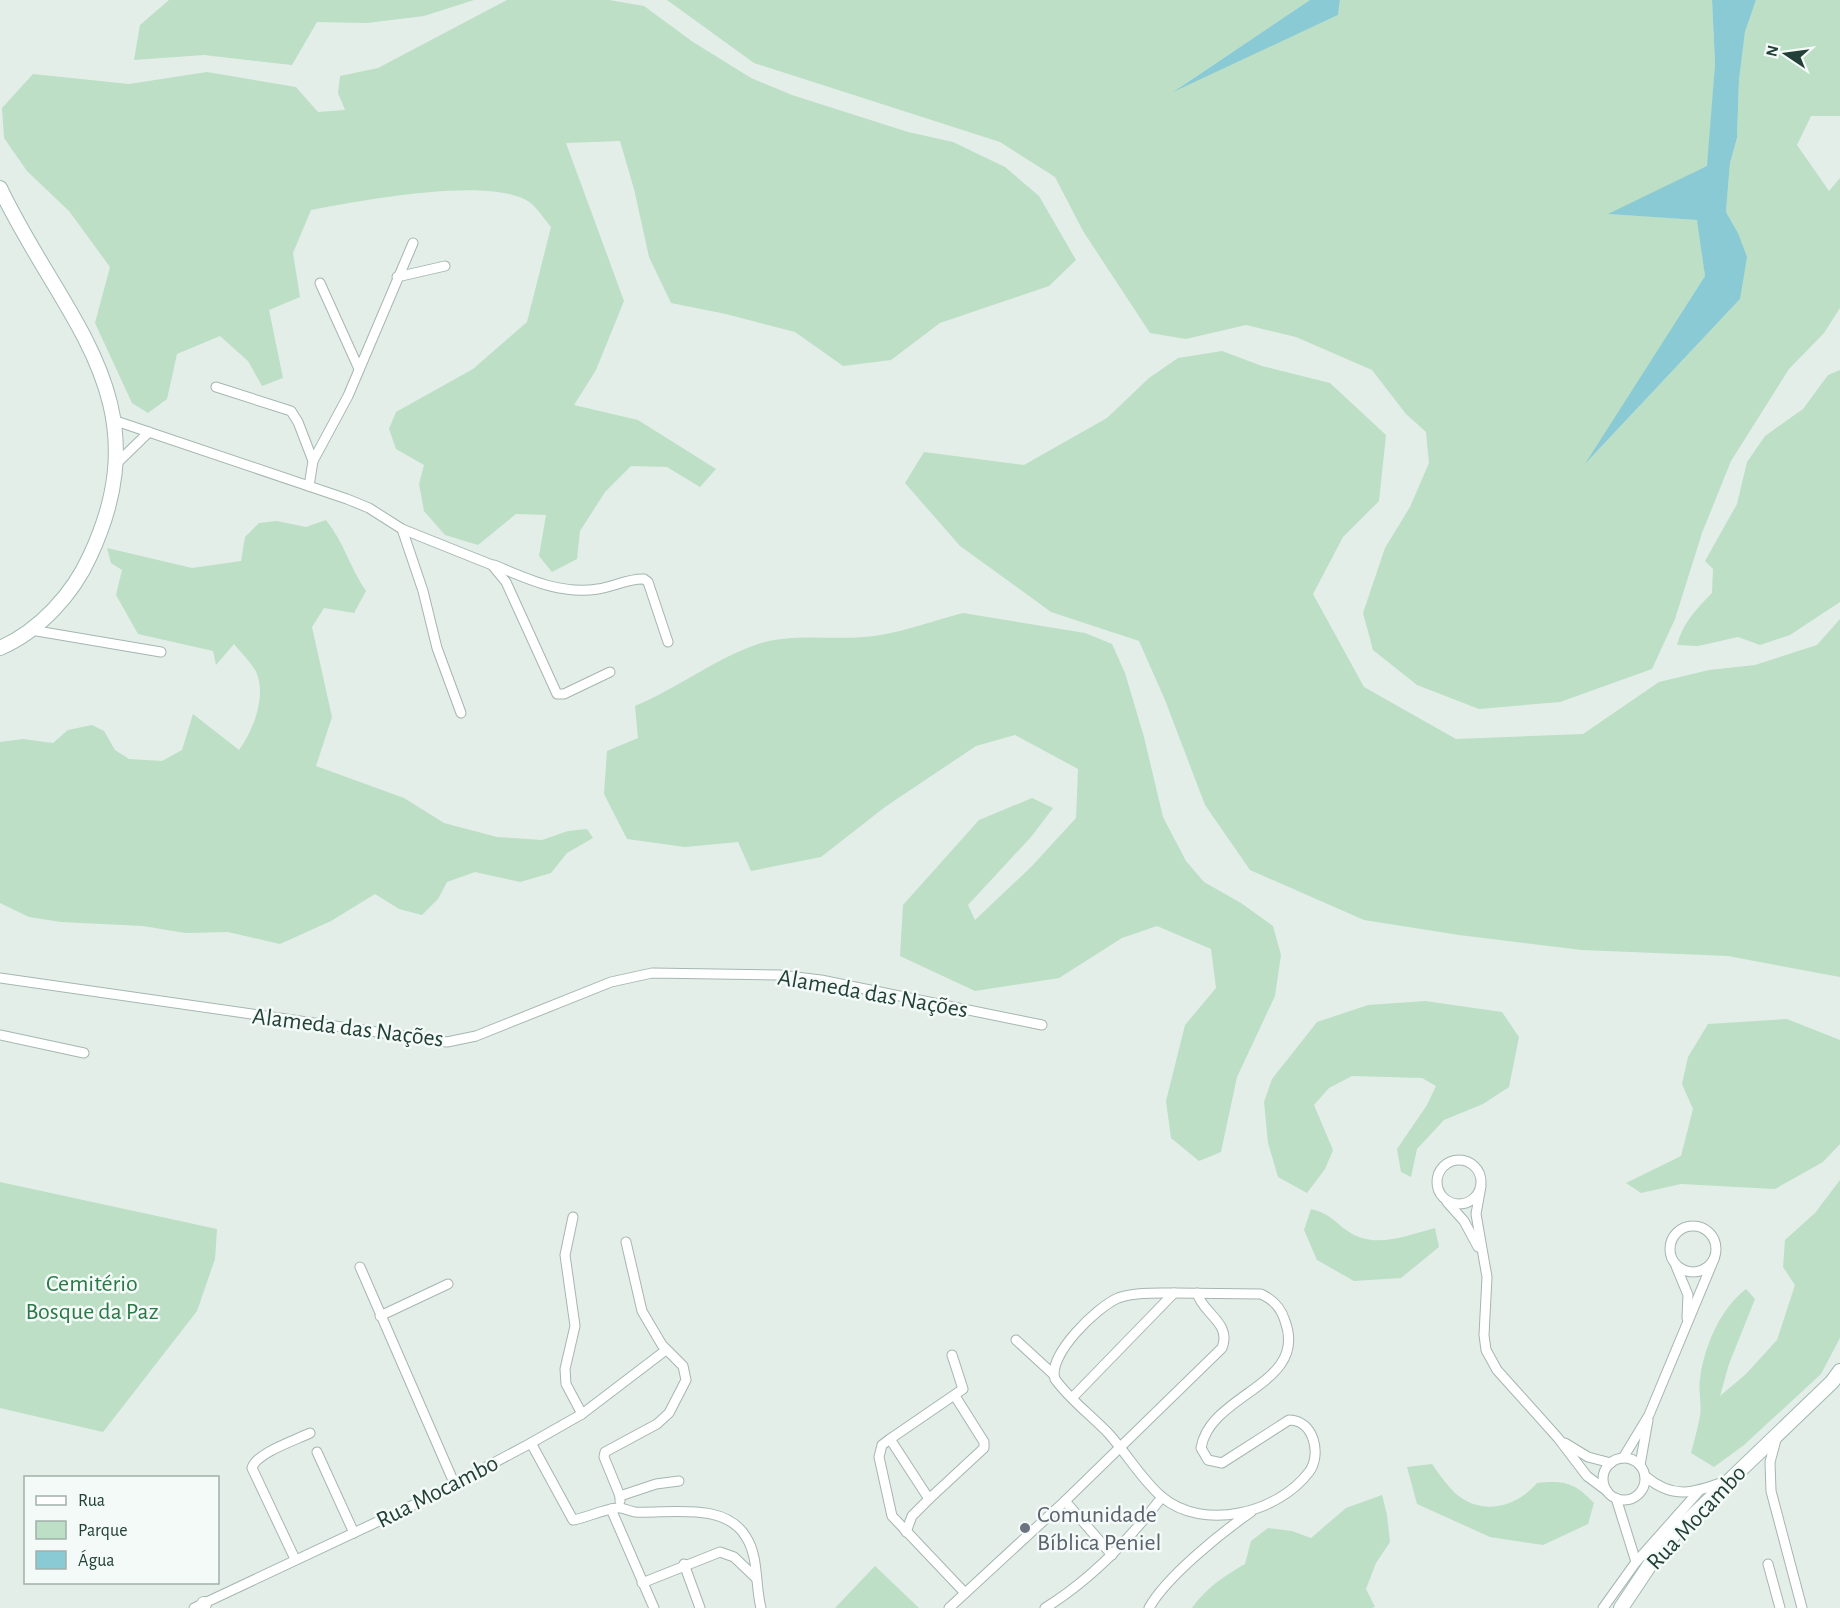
<svg xmlns="http://www.w3.org/2000/svg" width="1840" height="1608" font-family="'Alegreya Sans',sans-serif">
	<style>
		.green { fill: #bcdfc5 }
		.water { fill: #8acad4 }
		.lines { fill: none; stroke-linecap: round; stroke-linejoin: round }
		.street-casing { stroke: #a5b6b0; stroke-width: 11 }
		.secondary-casing { stroke: #a1bab1; stroke-width: 16 }
		.street { stroke: #fff; stroke-width: 9 }
		.secondary { stroke: #fff; stroke-width: 14 }
		.worship-dot { fill: #6b7280; stroke: #f4faf7; stroke-width: 2 }
		.labels { text-anchor: middle; stroke-width: 5; stroke-linejoin: round; paint-order: stroke }
		.street-label { font-size: 24px; fill: #224037; stroke: #f4faf7 }
		.park-label { font-size: 24px; fill: #2b7848; stroke: #f4faf7 }
		.worship-label { font-size: 24px; fill: #5b616d; stroke: #f4faf7; text-anchor: start }
	</style>
	<rect width="100%" height="100%" fill="#e3eee9"/>
	<g class="green">
		<polygon points="169,0 474,0 424,16 367,23 317,22 292,65 204,55 134,60 140,25"/>
		<path d="M507,0H609L644,6L693,42L751,78L792,95L908,132L953,142L1005,167L1039,196L1076,260L1049,286L940,323L891,360L843,366L795,332L726,314L671,303L649,257L634,189L620,141L566,143L624,301L596,370L574,405L638,420L716,469L700,487L667,467L631,466L605,492L580,531L577,559L552,572L539,556L546,515L516,514L478,545L445,535L424,511L419,484L424,465L396,449L389,429L396,412L473,369L527,322L551,227C544,219 535,204 526,200C483,177 360,201 311,210L293,253L300,297L269,310L283,378L262,386L248,361L220,336L177,354L167,399L148,413L132,403L95,323L110,267L69,211L27,171L4,138L2,108L33,74L129,84L207,72L296,87L318,112L345,110L338,93L340,76L378,68Z"/>
		<polygon points="667,0 1310,0 1177,89 1338,15 1340,0 1712,0 1715,64 1708,166 1610,214 1698,220 1705,276 1588,461 1740,299 1738,233 1726,212 1730,163 1737,138 1739,80 1745,32 1756,0 1840,0 1840,116 1811,116 1797,145 1829,191 1840,178 1840,308 1824,333 1789,369 1731,461 1702,533 1675,619 1652,669 1560,702 1479,709 1417,685 1373,650 1363,613 1385,548 1410,507 1429,463 1426,432 1406,414 1372,370 1296,337 1246,325 1186,339 1150,333 1083,231 1055,177 1000,142 754,63"/>
		<polygon points="1222,351 1262,366 1330,383 1386,435 1379,501 1343,537 1313,594 1364,687 1456,739 1583,734 1659,682 1709,670 1755,665 1817,645 1840,619 1840,977 1728,956 1582,950 1459,935 1364,920 1250,870 1205,805 1165,700 1139,641 1051,612 960,546 905,483 924,452 1024,465 1107,418 1149,378 1178,358"/>
		<path d="M1840,370V602L1790,635L1760,645L1738,637L1698,646L1677,645C1683,623 1696,609 1712,593L1713,569L1705,561L1737,504L1747,462L1765,436L1803,409L1828,375Z"/>
		<path d="M326,520C344,542 350,568 366,591L354,613L324,608L312,627L332,717L316,766L404,798L444,823L497,837L542,840L568,831L587,829L593,838L567,853L551,873L520,882L475,872L447,882L438,899L422,915L399,909L375,894L331,921L280,944L228,932L185,933L143,926L61,922L29,917L0,903V742L23,739L53,743L68,730L92,725L104,731L115,750L129,759L162,761L182,750L193,714L239,750C253,730 266,699 257,674C253,664 241,653 234,644L216,665L213,651L138,634L116,595L122,570L111,563L107,548L192,568L241,561L245,537L259,523L277,521L306,527Z"/>
		<path d="M963,613L1085,633L1112,644L1125,673L1144,737L1163,817L1186,861L1204,882L1241,903L1273,926L1281,955L1275,996L1237,1077L1221,1152L1199,1161L1171,1138L1166,1101L1185,1025L1216,988L1211,949L1157,926L1122,938L1059,978L975,991L900,956L903,905L979,820L1032,798L1053,808L1031,837L968,905L975,920L1031,867L1076,818L1078,769L1015,735L976,746L885,807L821,857L751,871L738,842L685,847L627,839L604,794L607,751L638,738L635,706C678,688 714,659 758,644C792,633 830,640 864,637C895,635 932,621 963,613Z"/>
		<polygon points="1425,1001 1502,1012 1519,1037 1509,1087 1483,1104 1444,1120 1417,1149 1411,1177 1401,1172 1397,1149 1427,1105 1436,1086 1422,1078 1352,1076 1329,1088 1314,1105 1333,1150 1325,1169 1307,1193 1278,1177 1268,1143 1264,1102 1272,1079 1317,1022 1368,1005"/>
		<polygon points="1787,1019 1840,1040 1840,1144 1823,1162 1775,1189 1681,1184 1641,1193 1626,1183 1681,1156 1693,1109 1682,1084 1688,1057 1708,1024"/>
		<path d="M1840,1180V1338L1821,1374L1744,1445L1714,1467L1691,1453C1694,1441 1698,1428 1700,1416C1702,1404 1698,1391 1700,1379C1704,1347 1720,1309 1746,1289L1755,1299L1729,1364L1720,1396L1746,1374L1777,1340L1795,1285L1783,1267L1785,1240L1815,1213Z"/>
		<polygon points="0,1182 217,1229 215,1259 197,1311 103,1432 0,1408"/>
		<path d="M1311,1209C1328,1213 1333,1220 1346,1230C1373,1250 1405,1236 1435,1228L1439,1247L1401,1278L1354,1281L1317,1260L1304,1230Z"/>
		<path d="M1432,1464C1440,1475 1451,1492 1463,1499C1489,1515 1519,1504 1537,1483C1565,1480 1575,1483 1594,1503L1588,1524L1543,1545L1490,1537L1417,1504L1407,1467Z"/>
		<path d="M1382,1495L1387,1515L1390,1542L1376,1563L1366,1589L1375,1607L1372,1608H1192C1206,1588 1224,1576 1245,1564L1251,1541L1268,1528L1292,1531L1311,1538L1346,1508Z"/>
		<polygon points="875,1566 919,1608 835,1608"/>
	</g>
	<g class="water">
		<polygon points="1310,0 1340,0 1338,15 1173,92"/>
		<polygon points="1712,0 1756,0 1745,32 1739,80 1737,138 1730,163 1726,212 1738,233 1747,257 1740,299 1585,464 1705,276 1697,220 1608,214 1707,166 1715,64"/>
	</g>
	<g class="lines">
		<defs>
			<g id="street">
				<polyline points="397,277 445,266"/>
				<polyline points="320,283 359,369"/>
				<polyline points="216,387 291,411 298,422 313,461"/>
				<polyline points="116,421 347,499 369,508 402,529 492,565 506,582 557,694 564,694 610,672"/>
				<polyline points="115,465 149,432"/>
				<polyline points="309,486 313,461 348,396 413,243"/>
				<polyline points="402,529 423,591 437,648 461,713"/>
				<path d="M494,565C528,579 560,595 598,589C613,587 629,578 644,579L648,582L668,642"/>
				<polyline points="31,630 161,652"/>
				<polyline points="0,978 447,1042 476,1036 611,982 652,973 779,975 821,980 1042,1025"/>
				<polyline points="0,1035 84,1053"/>
				<circle cx="1459" cy="1182" r="22"/>
				<polyline points="1481,1186 1476,1214 1487,1277 1484,1335 1486,1350 1497,1370 1558,1438 1587,1476 1607,1491"/>
				<polyline points="1447,1202 1464,1221 1478,1247"/>
				<polyline points="573,1217 565,1255 575,1326 565,1369 566,1384 582,1414"/>
				<circle cx="1693" cy="1249" r="23"/>
				<polyline points="1676,1266 1688,1295 1687,1318"/>
				<polyline points="360,1267 455,1485"/>
				<path d="M1174,1293L1261,1294C1274,1300 1281,1308 1285,1321C1309,1385 1210,1393 1201,1448L1208,1460L1222,1463L1289,1420C1314,1420 1322,1455 1309,1472C1278,1513 1204,1532 1162,1497C1142,1480 1127,1454 1109,1434C1091,1415 1070,1400 1055,1379C1047,1355 1097,1307 1118,1298C1135,1292 1156,1293 1174,1293Z"/>
				<polyline points="380,1316 448,1284"/>
				<polyline points="1016,1340 1053,1374"/>
				<polyline points="952,1355 963,1389 890,1439 882,1445 879,1457 892,1516 965,1593"/>
				<polyline points="1072,1398 1174,1293"/>
				<polyline points="1777,1436 1770,1462 1771,1491 1802,1608"/>
				<polyline points="890,1439 929,1499"/>
				<path d="M531,1443L573,1520C588,1517 602,1510 617,1508C623,1507 628,1511 635,1512C668,1514 725,1501 746,1537C759,1557 755,1585 761,1608"/>
				<polyline points="1565,1443 1588,1457 1611,1463"/>
				<polyline points="317,1452 354,1533"/>
				<polyline points="1623,1458 1649,1415 1714,1259"/>
				<circle cx="1624" cy="1479" r="21"/>
				<polyline points="1640,1465 1648,1420"/>
				<path d="M1645,1476C1673,1500 1694,1493 1726,1481"/>
				<polyline points="620,1496 604,1457 605,1452 657,1424 669,1413 686,1380 683,1366 662,1345 642,1311 626,1242"/>
				<polyline points="1616,1498 1636,1562"/>
				<polyline points="620,1501 620,1496 656,1484 679,1481"/>
				<polyline points="1065,1501 1112,1555"/>
				<polyline points="611,1509 654,1608"/>
				<polyline points="906,1532 912,1516 929,1499 984,1448 984,1442 955,1396"/>
				<path d="M295,1559L252,1468C256,1453 296,1440 310,1433"/>
				<polyline points="684,1564 700,1608"/>
				<polyline points="1768,1564 1780,1608"/>
				<polyline points="642,1583 720,1552 734,1557 756,1578"/>
				<polyline points="194,1608 428,1498 531,1443 582,1414 666,1350"/>
				<path d="M949,1608L1065,1501L1222,1348C1232,1323 1203,1314 1197,1293"/>
				<path d="M1045,1608C1092,1579 1129,1540 1162,1497"/>
				<path d="M1149,1608C1166,1577 1222,1532 1251,1512"/>
				<polyline points="1603,1608 1636,1562 1699,1491"/>
			</g>
			<g id="secondary">
				<path d="M0,188C62,319 164,398 90,556C73,594 39,631 0,648"/>
				<polyline points="202,1608 204,1604"/>
				<polyline points="1621,1608 1657,1554 1678,1530 1832,1382 1840,1371"/>
			</g>
		</defs>
		<use href="#street" class="street-casing"/>
		<use href="#secondary" class="secondary-casing"/>
		<use href="#street" class="street"/>
		<use href="#secondary" class="secondary"/>
	</g>
	<circle class="worship-dot" cx="1025" cy="1528" r="6"/>
	<g class="labels">
		<g class="street-label">
			<text transform="translate(873 993) rotate(10)" y="8">Alameda das Nações</text>
			<text transform="translate(348 1027) rotate(7)" y="8">Alameda das Nações</text>
			<text transform="translate(437 1491) rotate(-27)" y="8">Rua Mocambo</text>
			<text transform="translate(1696 1517) rotate(-47)" y="8">Rua Mocambo</text>
		</g>
		<g class="park-label">
			<text x="92" y="1291">Cemitério<tspan x="92" dy="28">Bosque da Paz</tspan></text>
		</g>
		<g class="worship-label">
			<text x="1037" y="1522">Comunidade<tspan x="1037" dy="28">Bíblica Peniel</tspan></text>
		</g>
	</g>
	<rect x="24" y="1476" width="195" height="108" fill="#f4faf7" stroke="#a0b0aa" stroke-width="1.5"/>
	<rect x="36" y="1496" width="30" height="9" fill="#ffffff" stroke="#a0b0aa" stroke-width="1.5"/>
	<text x="78" y="1506" font-size="18" fill="#224037">Rua</text>
	<rect x="36" y="1521" width="30" height="18" fill="#bcdfc5" stroke="#a0b0aa" stroke-width="1.5"/>
	<text x="78" y="1536" font-size="18" fill="#224037">Parque</text>
	<rect x="36" y="1551" width="30" height="18" fill="#8acad4" stroke="#a0b0aa" stroke-width="1.5"/>
	<text x="78" y="1566" font-size="18" fill="#224037">Água</text>
	<g transform="translate(1786 54) rotate(283)" stroke="#f4faf7" stroke-width="4.5" paint-order="stroke">
	<path d="M0-4.5L10 22L0 15L-10 22Z" fill="#224037"/>
	<text y="-9" font-size="16" font-weight="bold" text-anchor="middle" fill="#224037">N</text>
	</g>
</svg>
